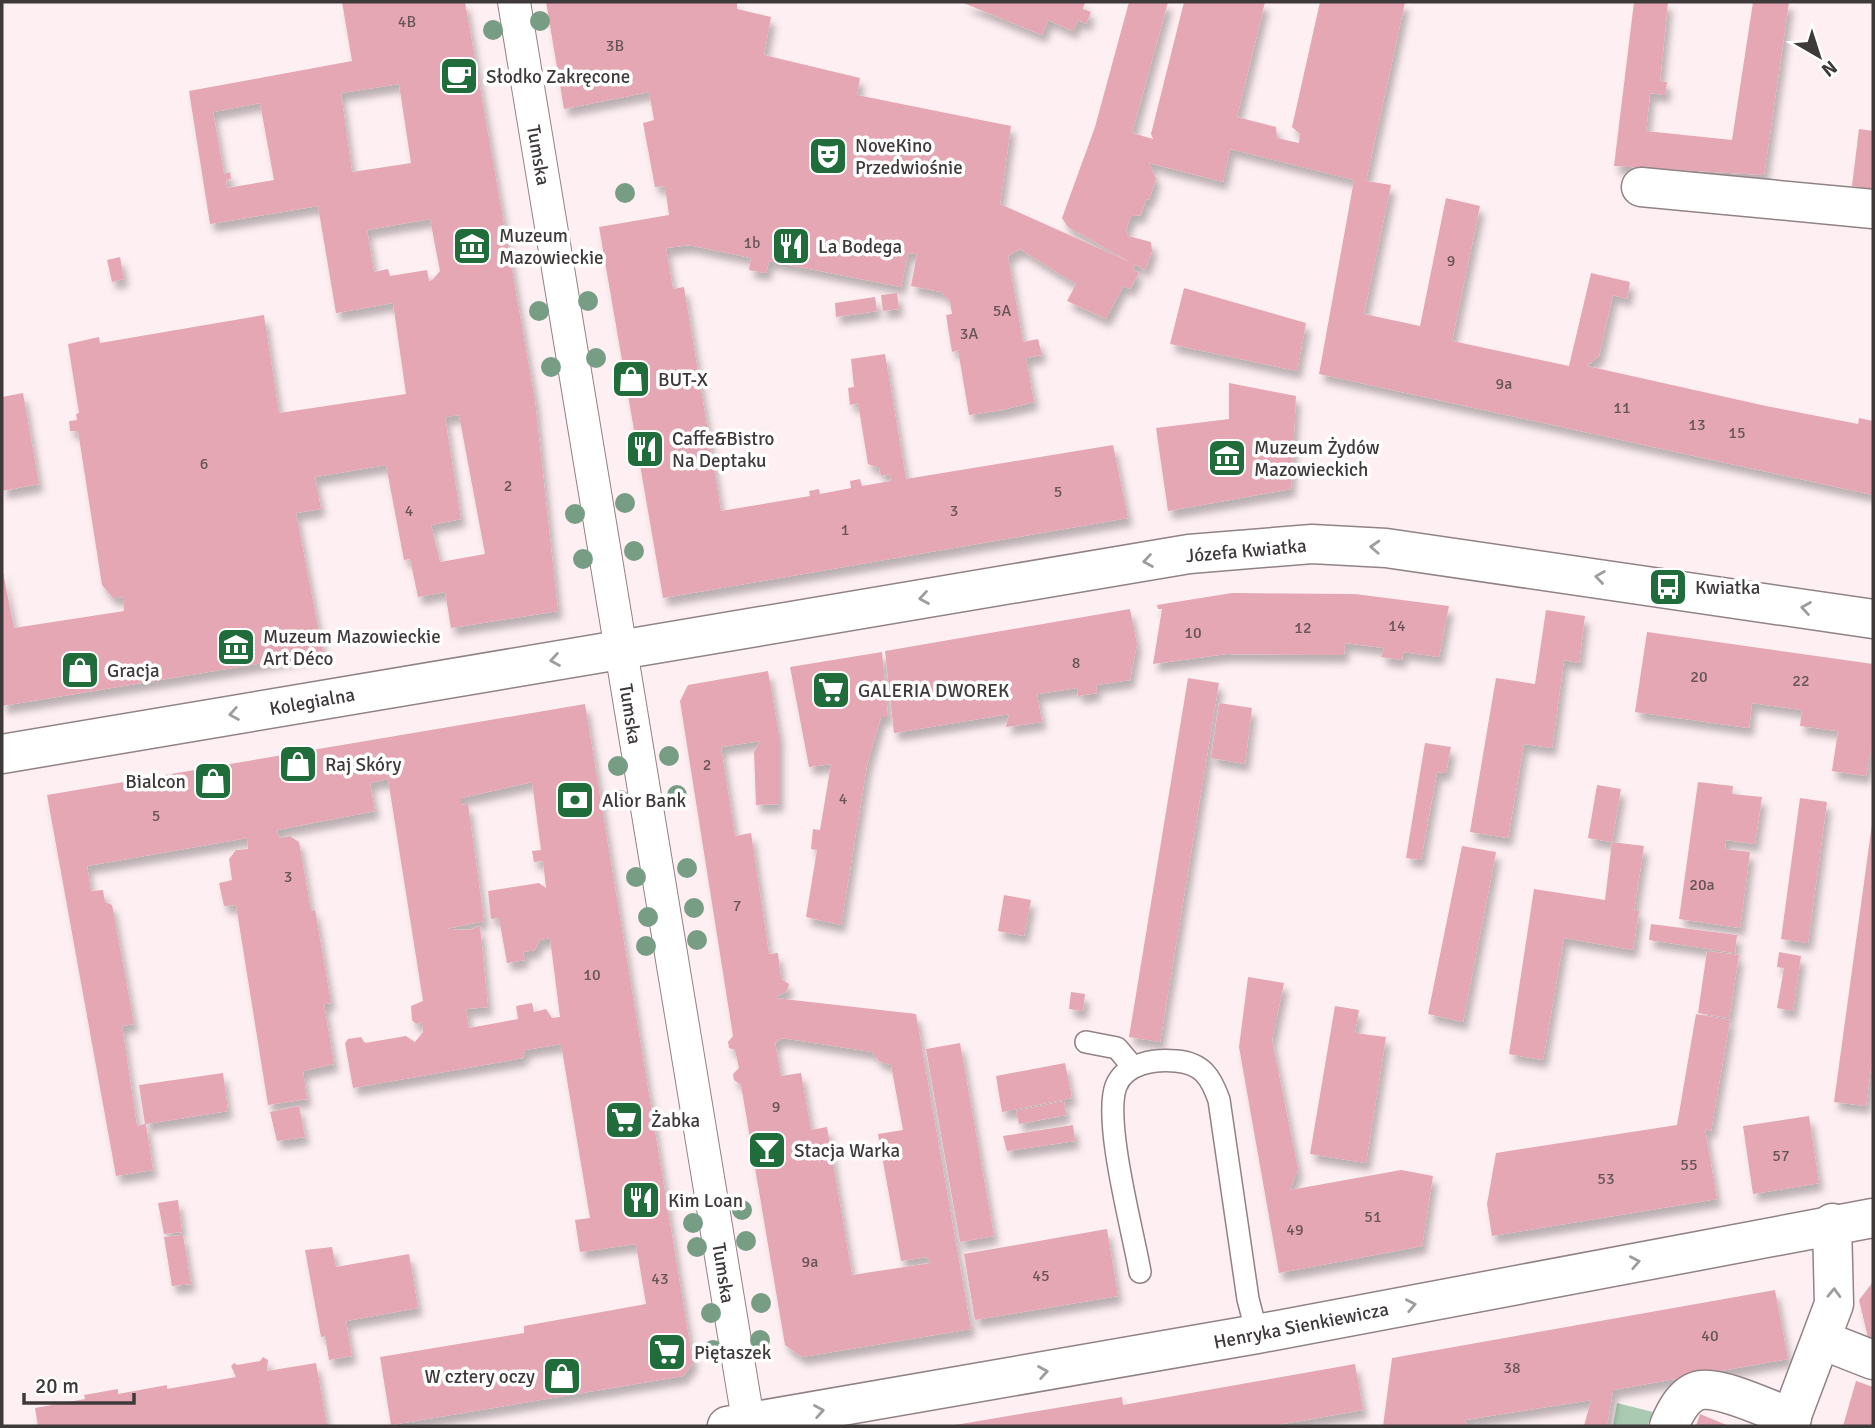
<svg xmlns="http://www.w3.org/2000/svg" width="1875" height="1428" font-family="Signika,sans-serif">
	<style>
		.green { fill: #aacab1 }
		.building { fill: #e5a7b3; fill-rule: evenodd; filter: url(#shadow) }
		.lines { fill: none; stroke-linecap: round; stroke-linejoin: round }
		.service-casing { stroke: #908285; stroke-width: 24 }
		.pedestrian-casing { stroke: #908285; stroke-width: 34 }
		.minor-casing { stroke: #908285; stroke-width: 41 }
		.tertiary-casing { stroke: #908285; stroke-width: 41 }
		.service { stroke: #fff; stroke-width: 21 }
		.pedestrian { stroke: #fff; stroke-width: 32 }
		.minor { stroke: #fff; stroke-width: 38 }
		.tertiary { stroke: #fff; stroke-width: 38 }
		.tree { fill: #789d85 }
		.oneway { stroke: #9f9c9c }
		.labels { text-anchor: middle; stroke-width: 7; stroke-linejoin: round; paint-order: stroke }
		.number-label { font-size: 16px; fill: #685558 }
		.poi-label { font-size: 19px; fill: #3f3a3a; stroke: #fff; text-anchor: start }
		.street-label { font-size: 19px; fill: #3f3a3a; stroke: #fff }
	</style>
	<defs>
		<filter id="shadow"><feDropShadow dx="4.5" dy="8" stdDeviation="3.5" flood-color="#0004"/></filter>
	</defs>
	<rect width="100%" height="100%" fill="#feeff2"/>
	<polygon class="green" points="1617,1403 1653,1412 1647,1426 1613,1426"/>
	<g class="building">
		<path d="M342,2H465L535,401L558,611L451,628L445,592L418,597L410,559L404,560L386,465L315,477L321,509L296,513L323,653L2,706V567L14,628L124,611L123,597L113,598L102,585L78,431H70L69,421L77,420L76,414L79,413L68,344L99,337L100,343L264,315L279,413L406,394L393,303L336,313L318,206L210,224L189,91L352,61ZM399,84L411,163L352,172L341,93ZM260,103L274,180L227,188L226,180L231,179L230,172L224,174L213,112ZM430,219L440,271L432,280L429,281L427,270L390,276L388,269L374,272L367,230ZM459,415L485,554L440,562L431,525L461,519L445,417Z"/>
		<polygon points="546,2 737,2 737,9 771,17 764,55 860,78 857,95 1011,126 1000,204 1132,263 1068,227 1062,218 1095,127 1129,2 1168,2 1132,133 1153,139 1151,134 1184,2 1265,2 1237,117 1276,127 1277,138 1299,143 1300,134 1292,127 1320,2 1405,2 1366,181 1391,185 1364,314 1420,326 1446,198 1480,206 1452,341 1569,366 1591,273 1630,282 1627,299 1613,295 1599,356 1587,366 1766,406 1858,424 1859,418 1873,421 1873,495 1319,374 1354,180 1230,149 1223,182 1149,163 1156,179 1149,200 1146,199 1141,215 1131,216 1126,230 1128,236 1151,242 1152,251 1145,270 1135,264 1133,270 1139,273 1130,289 1123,286 1106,319 1067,301 1076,284 1020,249 1008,256 1023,342 1038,339 1042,355 1026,358 1034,402 1002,410 969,415 958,350 952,352 946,315 952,314 950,301 941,292 911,286 917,254 908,253 901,287 769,261 766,273 749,270 751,258 689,245 666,248 673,289 684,287 721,511 810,496 809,491 819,489 820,494 851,488 850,481 860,479 862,486 891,481 890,474 881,476 879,468 868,464 858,403 850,405 848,388 854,387 851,359 885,354 906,479 1113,445 1128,518 663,598 599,227 669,215 665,186 655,187 643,123 654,120 649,92 564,109"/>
		<polygon points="961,2 1085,2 1083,9 1091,12 1086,24 1078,20 1073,31 1048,20 1042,35"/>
		<polygon points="1634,2 1668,2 1660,81 1667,82 1665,95 1650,93 1646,131 1732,140 1753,2 1789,2 1764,175 1614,166"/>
		<polygon points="1859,129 1873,131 1873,189 1852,186"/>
		<polygon points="120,257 124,279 112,282 107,260"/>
		<polygon points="1184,288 1306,323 1297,371 1170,344"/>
		<polygon points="897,293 899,309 883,311 881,295"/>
		<polygon points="875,297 877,311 836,317 835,303"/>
		<polygon points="1229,383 1296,396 1291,489 1168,511 1156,428 1229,419"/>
		<polygon points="23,393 39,484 2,491 2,397"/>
		<polygon points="1232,593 1355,594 1449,606 1439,657 1403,652 1402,660 1381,657 1384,648 1345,643 1344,655 1226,654 1153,664 1162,609 1158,609 1157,605"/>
		<polygon points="1130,609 1137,644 1130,680 1096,685 1097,693 1078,696 1077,688 1037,694 1042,722 1006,727 1009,714 894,733 885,651"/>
		<polygon points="1546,610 1585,616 1579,663 1564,660 1552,748 1524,744 1508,838 1470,832 1496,678 1535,684"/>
		<polygon points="1647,632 1873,664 1873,740 1866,776 1832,771 1838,731 1800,726 1802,710 1752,703 1749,728 1635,712"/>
		<polygon points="882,652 888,717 881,717 867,765 841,925 806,917 817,850 811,849 813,829 820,830 831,764 809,767 790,667"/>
		<path d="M768,671L779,735V804L756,805L754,752L760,741L721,747L735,836L751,833L769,954L778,953L781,979L789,984L787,991L775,998L916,1014L971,1329L802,1357L785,1345L741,1085L734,1080L733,1074L739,1068L735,1050L729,1048L728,1042L733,1036L680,701L688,685ZM782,1038L872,1052L879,1061L891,1065L903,1130L878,1134L901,1261L927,1257L931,1263L852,1275L827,1127L811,1130L801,1073L781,1076L775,1043Z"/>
		<polygon points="1188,678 1219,683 1160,1042 1129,1037"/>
		<polygon points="1219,703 1252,708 1245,764 1211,758"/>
		<path d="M585,704L693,1363L683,1376L391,1425L380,1357L524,1333V1326L646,1304L636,1244L580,1252L575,1220L590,1218L561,1044L525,1050L523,1058L353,1088L345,1043L348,1039L361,1037L365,1043L406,1036L415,1042L423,1032L422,1022L416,1024L412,1020L411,1006L423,1001L388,779L370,783L375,811L277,830L279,838L290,836L299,842L311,911L315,910L331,1003L324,1004L334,1064L303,1071L307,1099L268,1105L236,905L224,906L219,883L232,880L229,859L236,850L248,849L247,838L87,866L91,891L103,890L105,902L112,905L134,1024L122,1026L137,1126L145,1124L139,1085L223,1073L228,1111L146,1124L153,1170L116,1176L47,795ZM532,782L541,850L532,851L534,862L543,861L546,888L539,883L488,891L491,919L499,918L507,963L525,960L523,952L535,950L540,940L550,938L560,1017L552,1018L546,1009L534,1012L532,1003L516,1006L518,1019L469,1028L466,1009L488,1007L480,926L469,930L446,929L484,921L468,804L461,805V798Z"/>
		<polygon points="1425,743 1451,747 1446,773 1437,772 1421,860 1406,858"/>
		<polygon points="1698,782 1733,786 1732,794 1762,797 1755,844 1726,840 1725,849 1750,852 1740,928 1679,919"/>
		<polygon points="1597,785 1621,789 1612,842 1588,838"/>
		<polygon points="1800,798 1827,802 1808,943 1781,939"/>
		<polygon points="1872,824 1873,1052 1866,1106 1834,1102"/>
		<polygon points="1612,842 1644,846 1634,911 1639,911 1633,950 1564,938 1543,1060 1509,1054 1534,889 1605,900"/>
		<polygon points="1462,846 1496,852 1463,1022 1428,1014"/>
		<polygon points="1004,895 1031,900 1024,936 998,931"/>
		<polygon points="1651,924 1737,935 1735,953 1649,940"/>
		<polygon points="1707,951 1739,955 1729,1018 1698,1013"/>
		<polygon points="1779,952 1801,956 1793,1011 1777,1008 1784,968 1777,967"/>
		<polygon points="1248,977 1284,983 1272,1040 1298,1169 1290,1190 1401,1170 1433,1176 1422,1246 1279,1273 1239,1047"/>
		<polygon points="1071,992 1085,994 1083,1011 1069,1009"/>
		<polygon points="1335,1006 1359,1010 1355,1033 1386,1037 1366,1163 1310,1154"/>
		<polygon points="1696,1014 1730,1020 1711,1131 1705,1129 1717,1199 1492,1236 1487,1204 1496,1153 1677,1125"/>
		<polygon points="960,1043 994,1236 960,1242 926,1049"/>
		<polygon points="1065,1063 1072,1098 1002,1112 996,1076"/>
		<polygon points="1064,1101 1066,1115 1019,1124 1016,1111"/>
		<polygon points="299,1106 305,1137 277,1141 270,1112"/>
		<polygon points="1809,1116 1819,1183 1753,1194 1743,1126"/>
		<polygon points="1073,1125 1075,1141 1007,1151 1003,1136"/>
		<polygon points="178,1200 182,1232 164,1234 158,1203"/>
		<polygon points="1107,1229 1118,1296 975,1320 964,1254"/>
		<polygon points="183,1235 191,1284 172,1286 164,1237"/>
		<polygon points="332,1247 336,1267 409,1254 418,1308 346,1321 352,1356 329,1360 325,1336 321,1337 305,1250"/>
		<polygon points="1873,1282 1873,1354 1872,1354 1859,1300"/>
		<polygon points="1775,1290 1788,1359 1613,1390 1607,1426 1584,1426 1591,1400 1465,1420 1467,1426 1383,1426 1392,1358"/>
		<polygon points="263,1357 268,1360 267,1371 316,1363 327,1426 38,1426 35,1408 85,1399 84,1395 118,1389 118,1394 167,1385 167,1389 236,1377 231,1366 234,1363 237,1365 260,1361"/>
		<polygon points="1355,1364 1363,1410 1271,1426 949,1426 1122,1397 1123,1405"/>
		<polygon points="1856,1381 1873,1387 1873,1426 1843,1426"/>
		<polygon points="1700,1414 1729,1426 1696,1426"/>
	</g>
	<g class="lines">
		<defs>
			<g id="service">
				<polyline points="1086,1042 1117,1048 1133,1067"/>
				<path d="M1140,1272C1133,1231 1103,1121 1116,1086C1125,1063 1155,1059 1176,1061C1202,1063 1211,1077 1219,1100L1248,1299L1257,1334"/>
			</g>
			<polyline id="pedestrian" points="514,2 749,1426"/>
			<g id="minor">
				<polyline points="1641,187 1873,209"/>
				<polyline points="1822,1340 1873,1360"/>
				<path d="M1669,1426C1675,1412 1684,1393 1701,1390C1723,1387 1770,1410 1792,1418"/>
				<polyline points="1788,1426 1834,1304 1832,1223"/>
			</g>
			<g id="tertiary">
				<polyline points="2,754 1189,554 1312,544 1386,548 1873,619"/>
				<polyline points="727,1426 1257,1334 1873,1218"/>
			</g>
		</defs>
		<use href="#service" class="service-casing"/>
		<use href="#pedestrian" class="pedestrian-casing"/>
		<use href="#minor" class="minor-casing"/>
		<use href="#tertiary" class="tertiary-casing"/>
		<use href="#service" class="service"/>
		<use href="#pedestrian" class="pedestrian"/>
		<use href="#minor" class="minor"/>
		<use href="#tertiary" class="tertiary"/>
	</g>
	<g class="tree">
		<circle cx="540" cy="21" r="10"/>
		<circle cx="493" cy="30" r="10"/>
		<circle cx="625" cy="193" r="10"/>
		<circle cx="588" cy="301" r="10"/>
		<circle cx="539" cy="311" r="10"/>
		<circle cx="596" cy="358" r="10"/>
		<circle cx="551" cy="367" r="10"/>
		<circle cx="625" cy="503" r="10"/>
		<circle cx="575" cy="514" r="10"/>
		<circle cx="634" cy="551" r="10"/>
		<circle cx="583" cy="559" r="10"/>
		<circle cx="669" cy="756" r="10"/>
		<circle cx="618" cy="766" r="10"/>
		<circle cx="677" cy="795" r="10"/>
		<circle cx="620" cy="800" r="10"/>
		<circle cx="687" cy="868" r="10"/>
		<circle cx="636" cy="877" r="10"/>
		<circle cx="694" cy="908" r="10"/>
		<circle cx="648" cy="917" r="10"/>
		<circle cx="697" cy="940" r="10"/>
		<circle cx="646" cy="946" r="10"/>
		<circle cx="742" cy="1210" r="10"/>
		<circle cx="693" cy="1223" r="10"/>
		<circle cx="746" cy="1241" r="10"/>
		<circle cx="697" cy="1247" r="10"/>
		<circle cx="761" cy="1303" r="10"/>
		<circle cx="711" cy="1313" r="10"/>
		<circle cx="760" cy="1340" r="10"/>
		<circle cx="713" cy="1350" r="10"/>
	</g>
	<defs><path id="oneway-chevron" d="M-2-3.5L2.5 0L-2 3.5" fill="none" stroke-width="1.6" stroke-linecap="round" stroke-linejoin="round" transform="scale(1.75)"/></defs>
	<g class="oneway">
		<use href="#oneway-chevron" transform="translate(1375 547) rotate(-177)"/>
		<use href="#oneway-chevron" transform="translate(1148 561) rotate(171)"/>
		<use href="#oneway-chevron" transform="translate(1600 577) rotate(-172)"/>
		<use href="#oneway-chevron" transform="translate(924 598) rotate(171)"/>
		<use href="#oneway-chevron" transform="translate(1806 608) rotate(-171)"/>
		<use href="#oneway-chevron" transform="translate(555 660) rotate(170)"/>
		<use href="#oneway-chevron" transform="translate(234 714) rotate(170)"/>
		<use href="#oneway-chevron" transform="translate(1635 1262) rotate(-11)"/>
		<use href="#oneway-chevron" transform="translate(1834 1293) rotate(-88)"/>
		<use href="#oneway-chevron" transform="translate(1411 1305) rotate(-11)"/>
		<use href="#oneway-chevron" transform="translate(1043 1372) rotate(-10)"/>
		<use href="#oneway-chevron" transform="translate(819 1411) rotate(-10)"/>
	</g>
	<defs>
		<symbol id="cafe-square" viewBox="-11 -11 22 22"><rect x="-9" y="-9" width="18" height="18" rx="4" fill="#206c3b" stroke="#fff"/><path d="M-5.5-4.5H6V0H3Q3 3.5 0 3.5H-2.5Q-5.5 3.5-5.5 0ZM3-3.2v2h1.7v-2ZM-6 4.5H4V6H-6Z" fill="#fff"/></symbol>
		<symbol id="theatre-square" viewBox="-11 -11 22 22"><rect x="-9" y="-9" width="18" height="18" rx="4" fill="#206c3b" stroke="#fff"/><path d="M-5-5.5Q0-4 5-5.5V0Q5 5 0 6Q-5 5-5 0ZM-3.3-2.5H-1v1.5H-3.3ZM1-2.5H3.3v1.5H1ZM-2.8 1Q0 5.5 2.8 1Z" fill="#fff"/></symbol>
		<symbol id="museum-square" viewBox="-11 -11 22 22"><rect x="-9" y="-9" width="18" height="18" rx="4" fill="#206c3b" stroke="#fff"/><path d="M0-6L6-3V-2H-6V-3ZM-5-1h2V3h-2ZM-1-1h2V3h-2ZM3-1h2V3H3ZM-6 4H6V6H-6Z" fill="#fff"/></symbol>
		<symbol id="restaurant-square" viewBox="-11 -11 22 22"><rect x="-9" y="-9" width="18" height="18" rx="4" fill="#206c3b" stroke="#fff"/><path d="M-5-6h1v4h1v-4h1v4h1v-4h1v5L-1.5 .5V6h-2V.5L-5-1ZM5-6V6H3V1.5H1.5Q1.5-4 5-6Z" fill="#fff"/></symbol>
		<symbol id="shop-square" viewBox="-11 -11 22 22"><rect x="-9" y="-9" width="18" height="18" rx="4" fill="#206c3b" stroke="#fff"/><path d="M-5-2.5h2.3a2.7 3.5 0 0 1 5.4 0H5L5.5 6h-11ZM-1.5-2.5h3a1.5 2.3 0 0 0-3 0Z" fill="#fff"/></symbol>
		<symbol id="bus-square" viewBox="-11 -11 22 22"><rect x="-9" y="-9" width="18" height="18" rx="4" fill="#206c3b" stroke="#fff"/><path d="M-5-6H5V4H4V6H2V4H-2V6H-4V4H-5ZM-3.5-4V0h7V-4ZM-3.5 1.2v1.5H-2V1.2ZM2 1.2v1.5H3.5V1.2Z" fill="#fff"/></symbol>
		<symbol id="supermarket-square" viewBox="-11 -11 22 22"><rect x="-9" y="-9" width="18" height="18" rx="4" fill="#206c3b" stroke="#fff"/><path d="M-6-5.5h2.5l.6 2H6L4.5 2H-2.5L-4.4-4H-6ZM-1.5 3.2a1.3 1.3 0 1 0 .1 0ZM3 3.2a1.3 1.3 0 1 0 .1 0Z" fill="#fff"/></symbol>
		<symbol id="bank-square" viewBox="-11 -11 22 22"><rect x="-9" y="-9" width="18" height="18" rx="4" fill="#206c3b" stroke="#fff"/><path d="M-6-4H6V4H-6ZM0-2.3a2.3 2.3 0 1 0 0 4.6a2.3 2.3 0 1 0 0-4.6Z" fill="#fff"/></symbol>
		<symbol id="bar-square" viewBox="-11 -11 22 22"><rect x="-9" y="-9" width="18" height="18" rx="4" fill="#206c3b" stroke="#fff"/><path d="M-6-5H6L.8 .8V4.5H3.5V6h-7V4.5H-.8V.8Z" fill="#fff"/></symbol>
	</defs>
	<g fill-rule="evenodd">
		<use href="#cafe-square" x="437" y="54" width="44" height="44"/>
		<use href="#theatre-square" x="806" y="134" width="44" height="44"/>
		<use href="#museum-square" x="450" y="224" width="44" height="44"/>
		<use href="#restaurant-square" x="769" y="224" width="44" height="44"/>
		<use href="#shop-square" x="609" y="357" width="44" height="44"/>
		<use href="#restaurant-square" x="623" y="427" width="44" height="44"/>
		<use href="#museum-square" x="1205" y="436" width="44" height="44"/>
		<use href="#bus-square" x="1646" y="565" width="44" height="44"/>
		<use href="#museum-square" x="214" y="625" width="44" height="44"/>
		<use href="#shop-square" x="58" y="648" width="44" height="44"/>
		<use href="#supermarket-square" x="809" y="668" width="44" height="44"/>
		<use href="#shop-square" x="276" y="742" width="44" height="44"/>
		<use href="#shop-square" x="191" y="759" width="44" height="44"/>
		<use href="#bank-square" x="553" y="778" width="44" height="44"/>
		<use href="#supermarket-square" x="602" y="1098" width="44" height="44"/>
		<use href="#bar-square" x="745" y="1128" width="44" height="44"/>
		<use href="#restaurant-square" x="619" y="1178" width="44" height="44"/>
		<use href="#supermarket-square" x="645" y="1330" width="44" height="44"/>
		<use href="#shop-square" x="540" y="1354" width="44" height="44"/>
	</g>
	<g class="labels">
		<g class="number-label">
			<text x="407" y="27">4B</text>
			<text x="615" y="51">3B</text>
			<text x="752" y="248">1b</text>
			<text x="1451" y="266">9</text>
			<text x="1002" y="316">5A</text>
			<text x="969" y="339">3A</text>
			<text x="1504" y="389">9a</text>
			<text x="1622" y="413">11</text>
			<text x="1697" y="430">13</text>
			<text x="1737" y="438">15</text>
			<text x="204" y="469">6</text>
			<text x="508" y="491">2</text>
			<text x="1058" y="497">5</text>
			<text x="409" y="516">4</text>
			<text x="954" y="516">3</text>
			<text x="845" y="535">1</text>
			<text x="1397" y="631">14</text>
			<text x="1303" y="633">12</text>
			<text x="1193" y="638">10</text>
			<text x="1076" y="668">8</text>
			<text x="1699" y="682">20</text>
			<text x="1801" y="686">22</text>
			<text x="707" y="770">2</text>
			<text x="843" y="804">4</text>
			<text x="156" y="821">5</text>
			<text x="288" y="882">3</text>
			<text x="1702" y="890">20a</text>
			<text x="737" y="911">7</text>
			<text x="592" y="980">10</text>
			<text x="776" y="1112">9</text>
			<text x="1781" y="1161">57</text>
			<text x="1689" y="1170">55</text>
			<text x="1606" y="1184">53</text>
			<text x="1373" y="1222">51</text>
			<text x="1295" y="1235">49</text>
			<text x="810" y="1267">9a</text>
			<text x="1041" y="1281">45</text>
			<text x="660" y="1284">43</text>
			<text x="1710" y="1341">40</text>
			<text x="1512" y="1373">38</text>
		</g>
		<g class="poi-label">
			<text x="486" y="83">Słodko Zakręcone</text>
			<text x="855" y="152">NoveKino<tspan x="855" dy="22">Przedwiośnie</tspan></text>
			<text x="499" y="242">Muzeum<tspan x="499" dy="22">Mazowieckie</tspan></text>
			<text x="818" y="253">La Bodega</text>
			<text x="658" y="386">BUT-X</text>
			<text x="672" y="445">Caffe&amp;Bistro<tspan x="672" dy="22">Na Deptaku</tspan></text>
			<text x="1254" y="454">Muzeum Żydów<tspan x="1254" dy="22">Mazowieckich</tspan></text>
			<text x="1695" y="594">Kwiatka</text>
			<text x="263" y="643">Muzeum Mazowieckie<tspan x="263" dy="22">Art Déco</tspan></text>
			<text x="107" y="677">Gracja</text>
			<text x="858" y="697">GALERIA DWOREK</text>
			<text x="325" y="771">Raj Skóry</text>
			<text x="186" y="788" text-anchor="end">Bialcon</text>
			<text x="602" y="807">Alior Bank</text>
			<text x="651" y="1127">Żabka</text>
			<text x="794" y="1157">Stacja Warka</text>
			<text x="668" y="1207">Kim Loan</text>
			<text x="694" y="1359">Piętaszek</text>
			<text x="535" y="1383" text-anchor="end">W cztery oczy</text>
		</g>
		<g class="street-label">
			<text transform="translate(539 155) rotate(80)" y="7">Tumska</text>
			<text transform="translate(1246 550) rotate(-5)" y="7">Józefa Kwiatka</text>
			<text transform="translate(312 701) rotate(-10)" y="7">Kolegialna</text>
			<text transform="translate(631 714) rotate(81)" y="7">Tumska</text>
			<text transform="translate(724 1273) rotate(81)" y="7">Tumska</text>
			<text transform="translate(1301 1325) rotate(-11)" y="7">Henryka Sienkiewicza</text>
		</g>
	</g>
	<rect width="1875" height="1428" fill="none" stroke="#3f3a3a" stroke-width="7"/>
	<g transform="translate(1819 56) rotate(141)" stroke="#ffffff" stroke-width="5" paint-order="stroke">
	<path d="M0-5L12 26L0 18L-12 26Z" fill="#3f3a3a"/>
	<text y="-10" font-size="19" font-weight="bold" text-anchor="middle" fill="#3f3a3a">N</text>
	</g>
	<path d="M24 1393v10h110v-10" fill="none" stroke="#3f3a3a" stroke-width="3.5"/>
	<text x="35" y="1393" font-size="21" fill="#3f3a3a" stroke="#ffffff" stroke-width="5" paint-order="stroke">20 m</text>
</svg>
